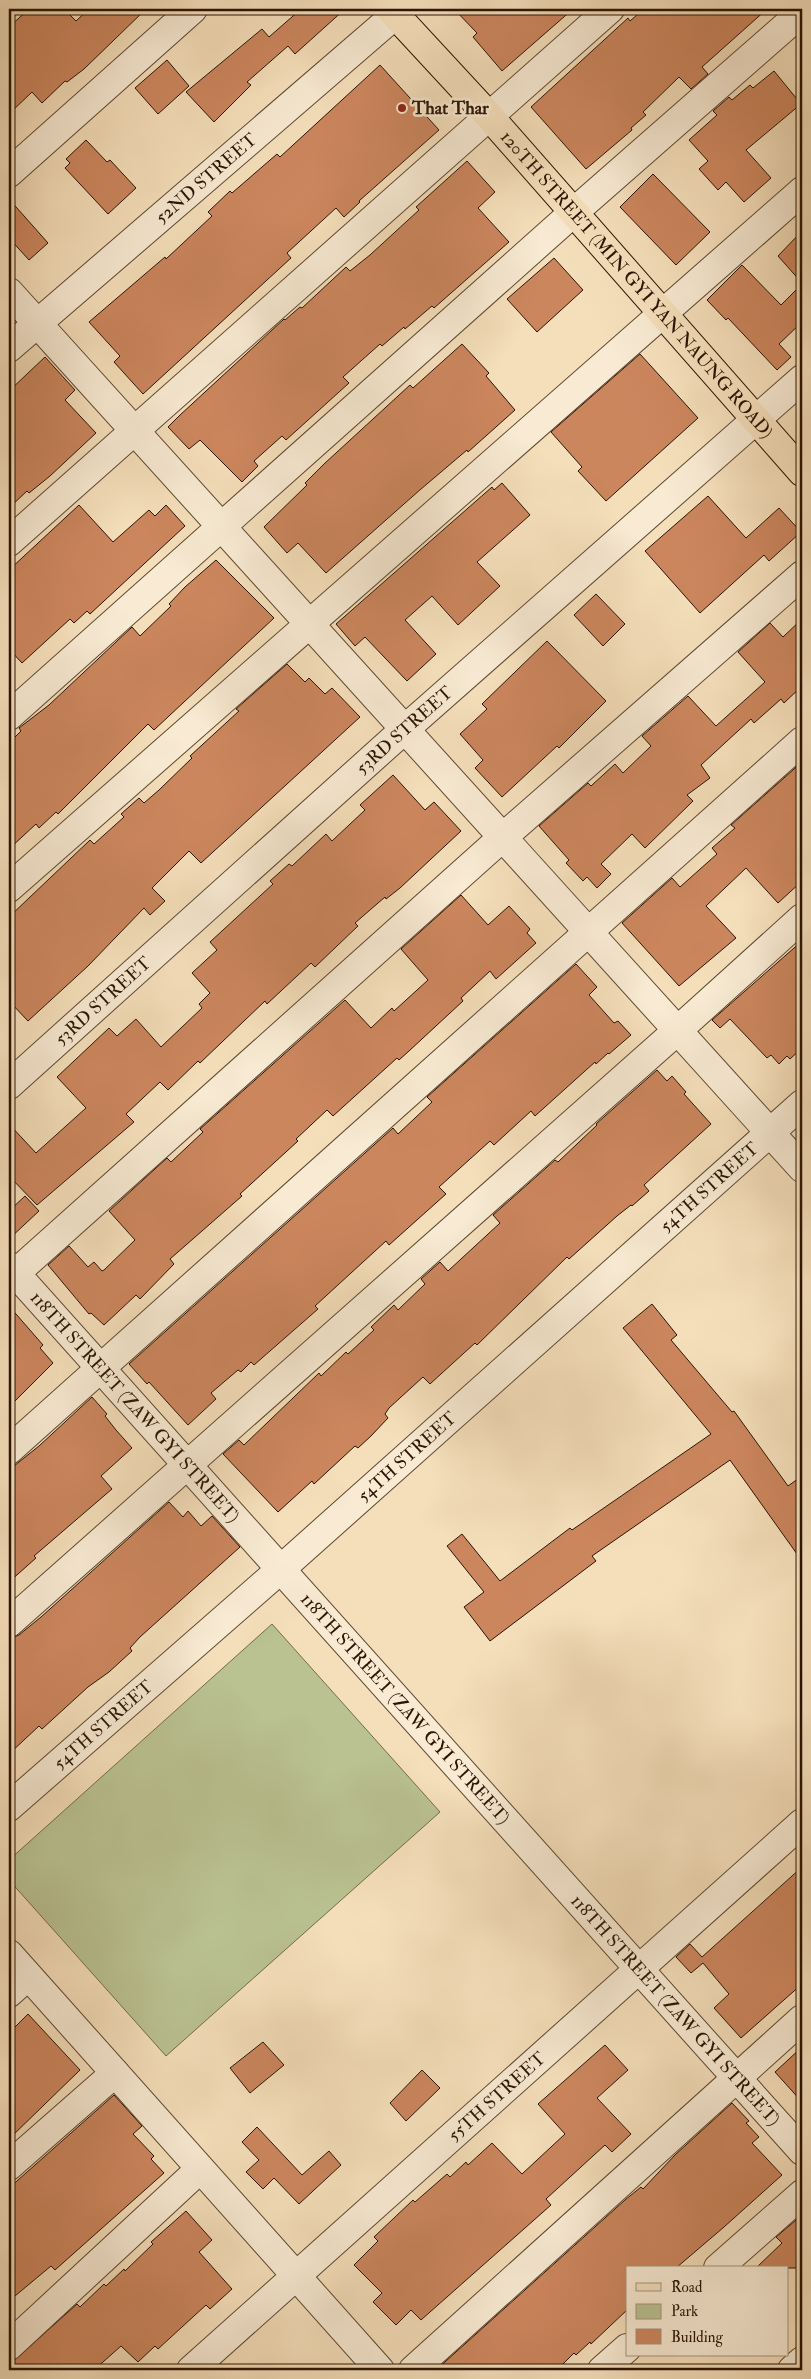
<svg xmlns="http://www.w3.org/2000/svg" width="811" height="2379" font-family="'IM FELL Double Pica',serif">
	<style>
		.green { fill: #bac292; stroke: #726b4a }
		.building { fill: #cc865e; stroke: #2a1402 }
		.lines { fill: none; stroke-linecap: round; stroke-linejoin: round }
		.minor-casing { stroke: #5d4730; stroke-width: 30 }
		.major-casing { stroke: #2a1402; stroke-width: 30 }
		.minor { stroke: #f8ead3; stroke-width: 28 }
		.major { stroke: #f5dfbb; stroke-width: 28 }
		.poi-dot { fill: #8f2418; stroke: #f8ead3; stroke-width: 2 }
		.labels { text-anchor: middle; stroke-width: 5; stroke-linejoin: round; paint-order: stroke }
		.poi-label { font-size: 18px; font-weight: bold; fill: #2a1402; stroke: #f8ead3; text-anchor: start }
		.street-label { font-size: 18px; fill: #2a1402; stroke: #f8ead3 }
	</style>
	<rect width="100%" height="100%" fill="#f5dfbb"/>
	<filter id="stains"><feTurbulence type="fractalNoise" baseFrequency=".004" numOctaves="4"/><feColorMatrix values="0 0 0 0 .2 0 0 0 0 .09 0 0 0 0 .02 0 0 0 .5 -.17"/></filter>
	<radialGradient id="worn" r=".72"><stop offset=".6" stop-color="#630" stop-opacity="0"/><stop offset="1" stop-color="#630" stop-opacity=".3"/></radialGradient>
	<polygon class="green" points="272,1624 440,1812 166,2056 9,1880 9,1860"/>
	<g class="building">
		<polygon points="29,9 64,9 76,21 89,9 146,9 84,69 67,82 65,81 42,103 32,92 9,114 9,27"/>
		<polygon points="301,9 345,9 295,54 288,46 247,82 251,85 214,122 186,92 262,29 269,37"/>
		<polygon points="454,9 573,9 502,71 473,37 477,33"/>
		<polygon points="644,9 767,9 702,67 708,74 691,89 679,77 643,112 646,115 631,128 632,130 586,169 531,107 628,18 630,21"/>
		<polygon points="167,60 189,86 158,114 135,88"/>
		<polygon points="380,65 439,130 359,201 360,202 344,217 336,208 287,253 291,258 143,394 114,362 120,356 89,322 165,257 166,259 212,216 208,212 230,191 232,193 277,154 280,157"/>
		<polygon points="774,71 801,104 746,150 771,178 744,202 726,182 718,190 699,169 708,161 689,140 717,115 713,111 729,97 732,100 750,85 753,88"/>
		<polygon points="86,140 107,162 110,160 136,188 108,214 65,168 70,163 66,159"/>
		<polygon points="467,161 495,192 478,208 509,242 434,308 432,306 405,329 404,327 382,346 380,344 343,377 349,383 286,440 282,436 254,461 258,466 242,482 200,440 189,449 168,427 179,416 284,319 285,320 300,307 302,308 346,267 350,271 370,255 419,210 416,207"/>
		<polygon points="653,174 710,232 676,265 620,207"/>
		<polygon points="9,199 48,243 29,260 9,238"/>
		<polygon points="802,231 802,283 778,256"/>
		<polygon points="554,258 583,290 537,332 507,299"/>
		<polygon points="742,265 781,305 802,284 802,322 779,344 791,357 777,370 728,318 726,320 707,300"/>
		<polygon points="462,344 489,373 486,376 515,410 468,452 467,450 421,489 326,573 298,543 287,553 264,527 307,485 305,483 324,464 410,385 413,388"/>
		<polygon points="640,354 698,418 606,501 578,471 582,467 551,432"/>
		<polygon points="45,357 75,390 65,400 96,433 50,476 29,493 27,491 9,508 9,391"/>
		<polygon points="502,483 530,515 477,562 500,586 458,625 432,596 405,620 436,654 407,681 365,637 355,646 336,624 492,487 494,490"/>
		<polygon points="708,496 746,538 779,508 801,532 769,561 764,555 700,613 645,551"/>
		<polygon points="79,505 113,542 149,510 155,516 166,505 185,526 90,614 87,611 74,623 70,619 22,663 9,649 9,570"/>
		<polygon points="216,560 274,618 154,730 148,724 58,814 56,812 39,828 36,824 9,849 9,743 21,731 19,728 49,705 132,627 140,636 171,606 169,604 185,587"/>
		<polygon points="596,594 625,624 603,646 574,615"/>
		<polygon points="802,619 802,686 784,703 781,699 754,723 751,719 701,765 710,778 687,795 693,801 645,848 632,834 601,864 611,874 597,888 587,877 583,881 566,863 569,860 539,826 588,783 591,786 615,764 623,773 651,746 642,736 688,696 716,726 765,682 738,652 770,623 783,637"/>
		<polygon points="547,641 606,701 559,748 557,746 502,797 475,768 483,760 460,734 487,709 482,704"/>
		<polygon points="287,664 305,682 309,678 325,694 332,688 360,717 201,863 189,851 152,888 165,901 150,915 144,908 88,966 28,1021 9,1001 9,917 90,840 94,844 124,817 121,814 139,798 144,803 159,790 192,758 190,756 239,711 236,709"/>
		<polygon points="802,762 802,881 778,903 746,868 706,906 736,938 679,986 622,923 672,878 680,887 717,854 712,848 735,828 731,825"/>
		<polygon points="393,775 425,810 434,802 461,831 400,888 386,899 385,897 355,923 358,926 315,967 311,963 267,1004 265,1001 200,1063 198,1061 168,1090 160,1082 126,1114 134,1122 37,1205 9,1176 9,1124 36,1153 86,1108 57,1077 109,1028 117,1036 136,1019 161,1047 202,1008 199,1004 210,993 192,973 217,950 210,942 273,884 270,881 289,864 292,866 326,834 332,841 365,810 360,805"/>
		<polygon points="461,895 488,925 509,906 530,929 527,933 536,943 496,979 490,971 461,998 463,1001 409,1051 399,1060 397,1058 333,1116 327,1110 296,1139 298,1141 240,1194 242,1196 170,1259 174,1264 140,1299 136,1295 104,1325 91,1313 89,1314 48,1265 69,1246 88,1267 94,1262 102,1271 104,1270 135,1240 109,1211 167,1158 171,1162 203,1132 200,1129 345,1000 371,1028 392,1008 394,1011 428,980 401,949"/>
		<polygon points="802,941 802,1048 790,1059 787,1056 779,1064 771,1055 767,1058 730,1019 720,1028 712,1020"/>
		<polygon points="576,964 597,987 589,995 614,1023 618,1021 631,1035 609,1054 608,1053 596,1064 595,1062 535,1116 531,1111 494,1145 490,1141 439,1187 446,1194 389,1245 386,1241 315,1306 318,1309 254,1365 251,1362 241,1372 238,1370 211,1393 216,1399 188,1425 149,1382 147,1384 129,1364 393,1128 398,1134 432,1102 427,1097"/>
		<polygon points="657,1070 667,1081 672,1076 686,1092 684,1094 711,1124 644,1185 649,1191 632,1206 631,1205 617,1216 569,1259 567,1257 477,1345 475,1343 430,1384 423,1377 389,1408 385,1414 388,1418 371,1436 358,1448 355,1446 314,1484 312,1481 278,1512 223,1454 239,1440 244,1445 319,1373 321,1376 346,1352 348,1354 374,1330 371,1327 394,1305 398,1310 425,1284 421,1279 440,1262 448,1271 500,1223 493,1215 555,1160 558,1162 597,1125 596,1124"/>
		<polygon points="25,1196 39,1211 9,1239 9,1211"/>
		<polygon points="652,1304 677,1335 671,1340 732,1412 734,1411 788,1486 802,1476 802,1561 730,1460 592,1556 596,1561 490,1641 464,1607 484,1592 447,1546 462,1534 500,1581 570,1528 572,1530 711,1434 623,1328"/>
		<polygon points="9,1306 43,1345 40,1348 53,1363 9,1407"/>
		<polygon points="92,1397 107,1414 105,1416 116,1430 132,1448 101,1476 112,1489 34,1556 36,1558 9,1582 9,1470 39,1446"/>
		<polygon points="169,1502 183,1517 188,1511 201,1526 212,1516 240,1547 140,1637 130,1648 132,1651 109,1672 88,1687 42,1729 39,1726 9,1754 9,1639 19,1635 41,1617"/>
		<polygon points="802,1867 802,1984 741,2038 714,2008 729,1994 703,1963 691,1973 676,1957 690,1944 702,1957"/>
		<polygon points="28,2014 80,2070 9,2139 9,2033"/>
		<polygon points="263,2042 284,2065 250,2093 230,2068"/>
		<polygon points="605,2045 628,2070 597,2098 631,2134 612,2152 605,2145 546,2199 551,2205 421,2320 411,2310 396,2325 373,2302 382,2293 354,2265 378,2241 374,2237 413,2200 415,2202 447,2174 450,2177 466,2162 468,2165 492,2143 522,2174 565,2134 538,2104"/>
		<polygon points="802,2047 802,2102 775,2072"/>
		<polygon points="422,2070 440,2088 406,2121 390,2103"/>
		<polygon points="114,2095 142,2126 133,2134 154,2156 151,2159 164,2173 55,2270 51,2266 9,2301 9,2188"/>
		<polygon points="732,2103 749,2121 746,2123 759,2137 752,2143 782,2175 724,2227 676,2268 627,2268 627,2310 591,2344 590,2342 576,2355 574,2353 557,2370 436,2370 625,2200 641,2187 643,2189 675,2155"/>
		<polygon points="257,2127 302,2175 329,2151 341,2165 299,2204 274,2178 263,2189 246,2172 259,2160 242,2142"/>
		<polygon points="186,2211 212,2240 199,2252 232,2289 210,2309 206,2305 158,2349 155,2346 138,2362 121,2346 94,2370 9,2370 9,2365 77,2304 80,2307 104,2284 106,2286 124,2269 125,2271 153,2244 151,2242"/>
		<polygon points="802,2215 802,2268 756,2268 782,2243 776,2237"/>
	</g>
	<g class="lines">
		<defs>
			<g id="minor">
				<polyline points="9,173 193,9"/>
				<polyline points="9,292 802,1168"/>
				<path id="s1" d="M9,348L402,9"/>
				<polyline points="9,542 610,9"/>
				<polyline points="9,716 574,212 802,12"/>
				<polyline points="9,888 802,191"/>
				<path id="s2" d="M9,1085L405,729L802,379"/>
				<path id="s3" d="M9,1266L802,2151"/>
				<polyline points="9,1279 503,837 802,575"/>
				<polyline points="9,1450 802,741"/>
				<polyline points="9,1623 678,1030 802,918"/>
				<path id="s4" d="M9,1807L281,1569L802,1104"/>
				<polyline points="9,1954 380,2370"/>
				<polyline points="9,1993 28,1976"/>
				<polyline points="9,2166 115,2073"/>
				<polyline points="718,2268 802,2194"/>
				<polyline points="9,2346 200,2169"/>
				<path id="s5" d="M191,2370L802,1823"/>
				<polyline points="413,2370 802,2019"/>
				<polyline points="602,2370 627,2348"/>
				<polyline points="792,2370 802,2361"/>
			</g>
			<g id="major">
				<path id="s6" d="M390,9L489,116L802,472"/>
			</g>
		</defs>
		<use href="#minor" class="minor-casing"/>
		<use href="#major" class="major-casing"/>
		<use href="#minor" class="minor"/>
		<use href="#major" class="major"/>
	</g>
	<circle class="poi-dot" cx="402" cy="108" r="5"/>
	<g class="labels">
		<g class="poi-label">
			<text x="412" y="114">That Thar</text>
		</g>
		<g class="street-label">
			<text dy="6" stroke="none"><textPath href="#s1" startOffset="260">52ND STREET</textPath></text>
			<text dy="6" stroke="none"><textPath href="#s6" startOffset="370">120TH STREET (MIN GYI YAN NAUNG ROAD)</textPath></text>
			<text dy="6" stroke="none"><textPath href="#s2" startOffset="531">53RD STREET</textPath></text>
			<text dy="6" stroke="none"><textPath href="#s2" startOffset="126">53RD STREET</textPath></text>
			<text dy="6" stroke="none"><textPath href="#s4" startOffset="935">54TH STREET</textPath></text>
			<text dy="6" stroke="none"><textPath href="#s3" startOffset="189">118TH STREET (ZAW GYI STREET)</textPath></text>
			<text dy="6" stroke="none"><textPath href="#s4" startOffset="530">54TH STREET</textPath></text>
			<text dy="6" stroke="none"><textPath href="#s3" startOffset="594">118TH STREET (ZAW GYI STREET)</textPath></text>
			<text dy="6" stroke="none"><textPath href="#s4" startOffset="125">54TH STREET</textPath></text>
			<text dy="6" stroke="none"><textPath href="#s3" startOffset="999">118TH STREET (ZAW GYI STREET)</textPath></text>
			<text dy="6" stroke="none"><textPath href="#s5" startOffset="410">55TH STREET</textPath></text>
		</g>
	</g>
	<rect width="811" height="2379" fill="none" stroke="#f5dfbb" stroke-width="30"/>
	<rect x="10" y="10" width="791" height="2359" fill="none" stroke="#2a1402" stroke-width="2.5"/>
	<rect x="15" y="15" width="781" height="2349" fill="none" stroke="#2a1402"/>
	<rect x="626" y="2266" width="162" height="90" fill="#f8ead3" stroke="#a6947f"/>
	<rect x="636" y="2283" width="25" height="8" fill="#f5dfbb" stroke="#a6947f"/>
	<text x="671" y="2292" font-size="15" fill="#2a1402">Road</text>
	<rect x="636" y="2304" width="25" height="15" fill="#bac292" stroke="#a6947f"/>
	<text x="671" y="2316" font-size="15" fill="#2a1402">Park</text>
	<rect x="636" y="2329" width="25" height="15" fill="#cc865e" stroke="#a6947f"/>
	<text x="671" y="2342" font-size="15" fill="#2a1402">Building</text>
	<rect width="100%" height="100%" filter="url(#stains)"/>
	<rect width="100%" height="100%" fill="url(#worn)"/>
</svg>
